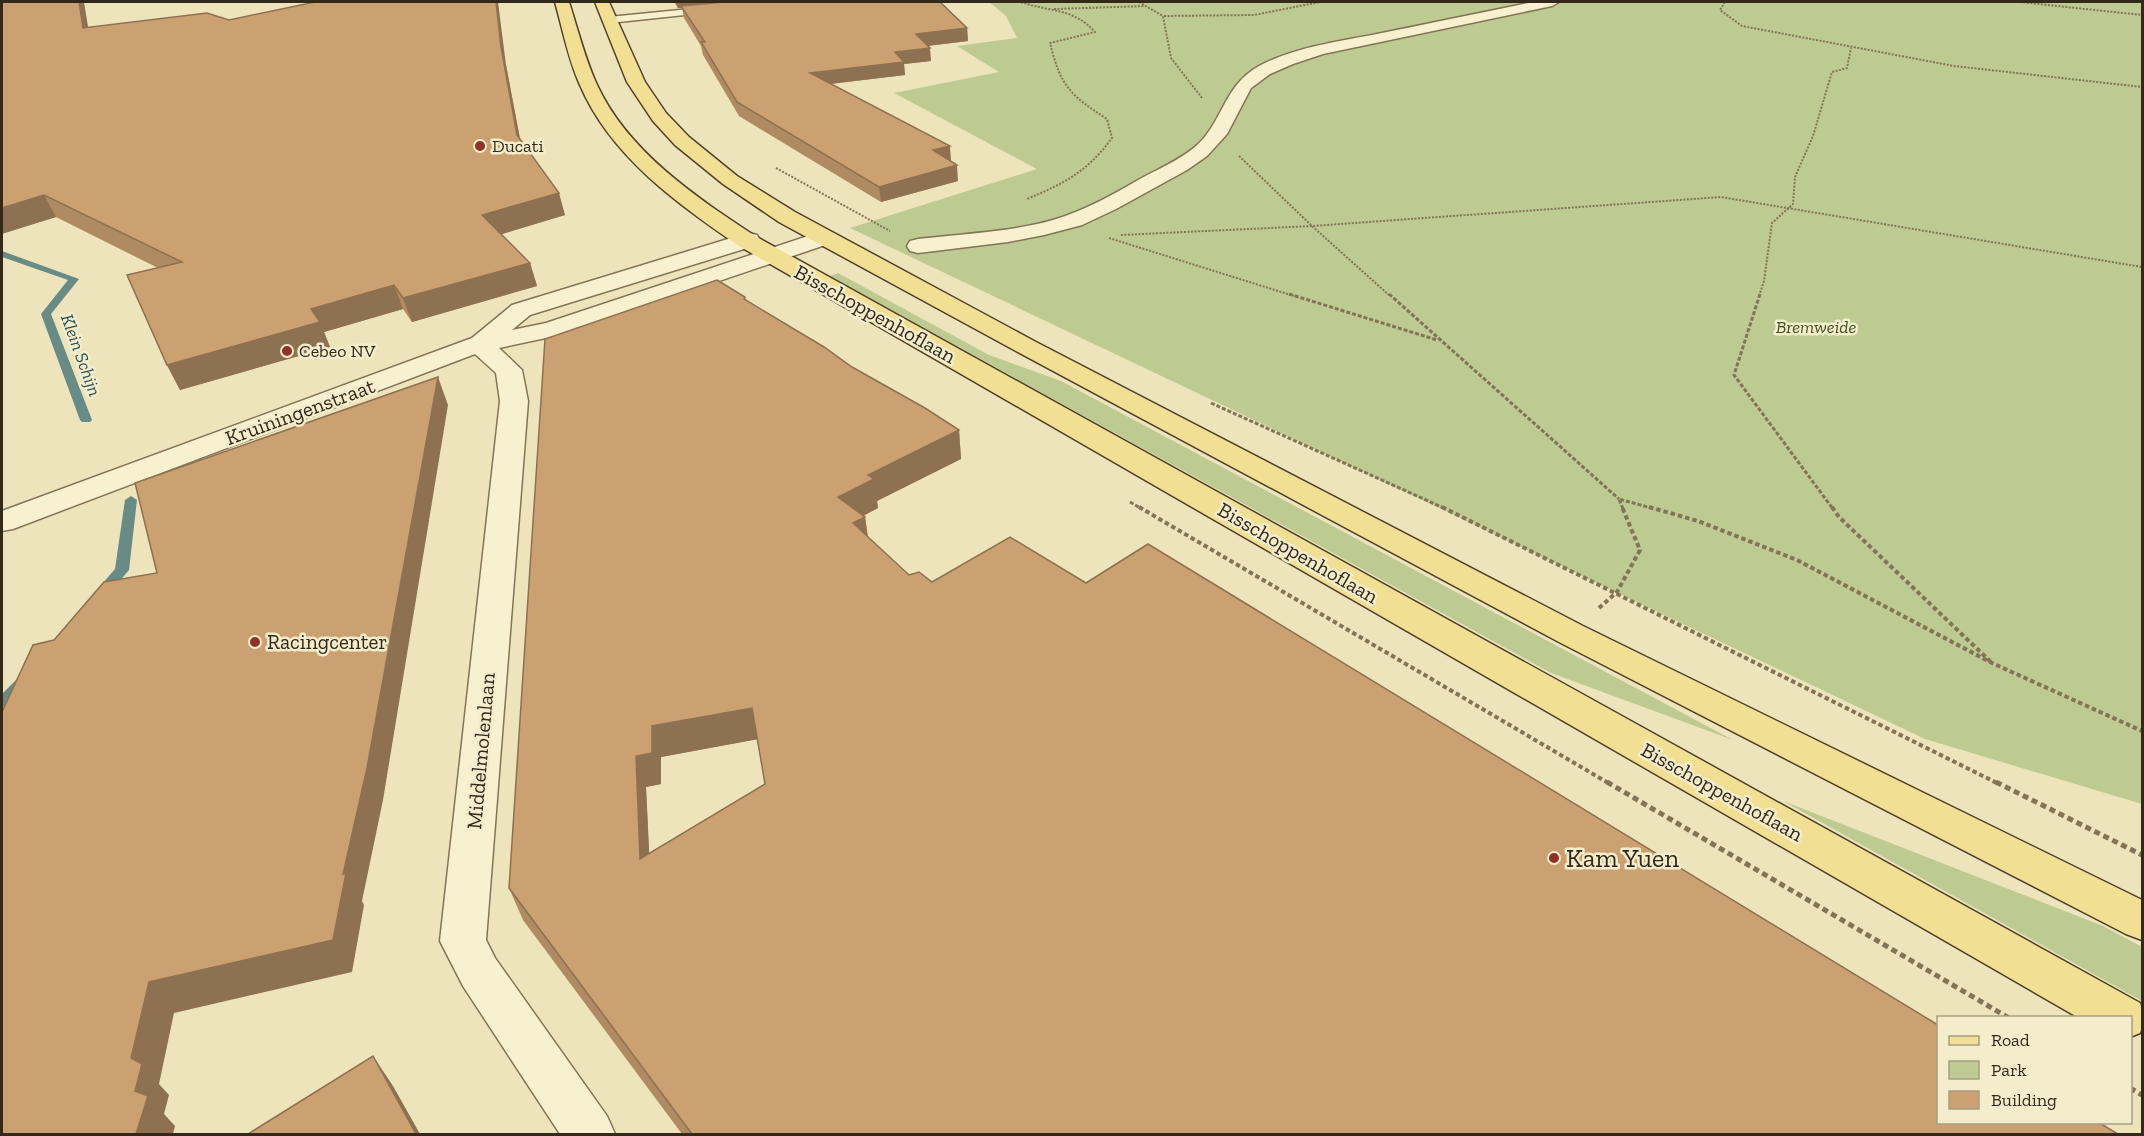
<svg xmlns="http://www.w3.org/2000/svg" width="2144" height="1136" font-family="'Zilla Slab',serif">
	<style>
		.green { fill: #bdca91 }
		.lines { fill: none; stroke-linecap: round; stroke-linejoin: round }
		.stream { fill: #688b86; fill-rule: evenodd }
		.lane-casing { stroke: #847456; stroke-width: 3 }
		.street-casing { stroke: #847456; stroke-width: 3 }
		.primary-casing { stroke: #51412b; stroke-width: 3 }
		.path-far3 { stroke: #847456; stroke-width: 2; stroke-dasharray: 2 1.5; stroke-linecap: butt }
		.path-far2 { stroke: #847456; stroke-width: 3; stroke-dasharray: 4 2; stroke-linecap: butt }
		.path-far1 { stroke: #847456; stroke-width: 4; stroke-dasharray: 4.5 3; stroke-linecap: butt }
		.path { stroke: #847456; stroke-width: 5; stroke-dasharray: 6 4; stroke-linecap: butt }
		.lane { fill: #f8f1cf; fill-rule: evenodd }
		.street { fill: #f8f1cf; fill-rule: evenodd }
		.primary { fill: #f1df93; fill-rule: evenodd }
		.wall { fill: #af8a62; fill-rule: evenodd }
		.shaded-wall { fill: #8e7150 }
		.building { fill: #cba172; stroke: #8e7150; stroke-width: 1.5; fill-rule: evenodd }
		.poi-dot { fill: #923227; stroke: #f4edcc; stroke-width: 2 }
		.labels { text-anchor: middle; stroke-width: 5; stroke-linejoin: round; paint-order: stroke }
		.far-poi-label { font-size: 18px; fill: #33291b; stroke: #f4edcc; text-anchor: start }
		.far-park-label { font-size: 18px; font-style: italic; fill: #3f5022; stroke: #f4edcc }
		.far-water-label { font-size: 18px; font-style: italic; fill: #2a5153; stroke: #f4edcc }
		.street-label { font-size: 21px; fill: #33291b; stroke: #f4edcc }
		.poi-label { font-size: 21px; fill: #33291b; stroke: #f4edcc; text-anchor: start }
		.near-poi-label { font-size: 26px; fill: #33291b; stroke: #f4edcc; text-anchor: start }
	</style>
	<rect width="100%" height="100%" fill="#ede4bc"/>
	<g class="green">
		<polygon points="989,2 2142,2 2142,804 1925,739 850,228 1037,169 894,93 999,72 957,46 1017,38 1006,16"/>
		<polygon points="838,273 989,355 1061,381 1733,740 1551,673 830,276"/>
		<polygon points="1783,801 2103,926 2142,947 2142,1001"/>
	</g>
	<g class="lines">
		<g class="stream">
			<polygon points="2,251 79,279 51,314 92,420 90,422 82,422 80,420 41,314 68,280 2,257"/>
			<polygon points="131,496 137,500 129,570 106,597 96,597 94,594 96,591 115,569 125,500"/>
			<polygon points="22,678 27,679 30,683 27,687 7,706 2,707 2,694 17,679"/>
		</g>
		<defs>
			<polygon id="lane" points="710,7 715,10 713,12 609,23 604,20 609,17"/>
			<g id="street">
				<path d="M1533,2H1559L1552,6L1323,54L1293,64L1270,74L1251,88L1227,134L1207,156L1187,170L1116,209L1082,225L1044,235L1008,242L918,253L910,251L907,246L910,241L918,239C963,234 1010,232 1053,220C1084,211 1112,195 1140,179C1158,169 1178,161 1195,147C1223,123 1223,86 1259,66C1293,48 1334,42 1372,35C1426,24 1479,13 1533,2Z"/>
				<polygon points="823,231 831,233 834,238 831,243 560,335 499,348 522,370 528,401 486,940 495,958 607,1116 615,1134 560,1134 463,986 440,941 500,401 496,373 475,354 13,529 2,531 2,511 472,338 512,305 741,235 749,233 757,235 760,240 757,245 530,315 512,330 546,323"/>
			</g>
			<g id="primary">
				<path d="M555,2H569C578,30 585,59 597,85C628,152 696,197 755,236L2140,1003C2144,1012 2144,1024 2140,1033L2130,1037V1018H2079L739,246C678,204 610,156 580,85C568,59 563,30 555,2Z"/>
				<polygon points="595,2 609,2 645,82 666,113 689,137 737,176 795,212 1034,341 1583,626 2142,900 2142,940 2126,934 1559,642 1016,351 779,222 723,184 675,145 653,121 627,82"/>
			</g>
		</defs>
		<use href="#lane" class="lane-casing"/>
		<use href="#street" class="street-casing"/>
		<use href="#primary" class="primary-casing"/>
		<g class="path-far3">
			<path d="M1021,2C1052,13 1072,7 1095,32L1050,43C1061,87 1070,95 1107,119L1112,138C1087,172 1065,183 1027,199"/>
			<polyline points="1139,2 1163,16"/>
			<polyline points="1725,2 1720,10 1742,26 1954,66 2142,87"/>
			<polyline points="2020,2 2142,15"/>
			<polyline points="1054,9 1146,6"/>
			<polyline points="1202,98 1171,58 1163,16 1254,15 1320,2"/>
			<polyline points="1239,156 1312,226 1390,296"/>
			<polyline points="776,168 890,231"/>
			<polyline points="1121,235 1312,226 1721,197 2142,267"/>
			<polyline points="1109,238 1294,296"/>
			<polyline points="1759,296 1764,281 1772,223 1793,204 1795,177 1813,136 1832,72 1847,68 1851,48"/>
		</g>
		<g class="path-far2">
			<polyline points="1289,294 1437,340"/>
			<polyline points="1389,294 1619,499"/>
			<polyline points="1760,294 1734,375 1833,509"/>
			<polyline points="1211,403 1446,509"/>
			<polyline points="1130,502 1142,509"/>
			<polyline points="1623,509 1619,499 1655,509"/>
		</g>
		<g class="path-far1">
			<polyline points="1139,507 1610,784"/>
			<polyline points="1442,507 1999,784"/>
			<polyline points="1649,507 1698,521 1797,560 1992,663 2142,731"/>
			<polyline points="1832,507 1839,517 1992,663"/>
			<polyline points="1599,608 1617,592 1640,550 1622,507"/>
		</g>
		<g class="path">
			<polyline points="1607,782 2009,1018"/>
			<polyline points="1996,782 2142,855"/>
			<polyline points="2130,1088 2142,1095"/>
		</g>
		<use href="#lane" class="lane"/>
		<use href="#street" class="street"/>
		<use href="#primary" class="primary"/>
	</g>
	<g class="wall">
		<polygon points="2,2 88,27 229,20 506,65 520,138 565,215 501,234 530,263 537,286 412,322 403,309 324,332 330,347 180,390 167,365 158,268 56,217 2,233"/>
		<polygon points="674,2 940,2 967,28 968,41 928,46 931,61 904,64 905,75 831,84 951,161 958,181 881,202 739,116 703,55 701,46 684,18 682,8 678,8"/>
		<path d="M745,297L746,300L852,367L959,430L961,459L877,501L878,508L863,516L865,517L868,537L909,575L932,582L1086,583L2118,1134H682L523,920L509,888ZM757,739L765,784L649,854L646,787L661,784V757Z"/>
	</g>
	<g class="shaded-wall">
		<polygon points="79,2 84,2 91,45 83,28"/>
		<polygon points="496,2 498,2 506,65 523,156 517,135 501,47"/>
		<polygon points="676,2 748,2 681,6 682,8 678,8"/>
		<polygon points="967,28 968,41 917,47 916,34"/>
		<polygon points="930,48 931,61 904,64 905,75 812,86 810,73 895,52"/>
		<polygon points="950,146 951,161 934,165 933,150"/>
		<polygon points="957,165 958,181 881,202 879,187"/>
		<polygon points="559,193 565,215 489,238 482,215"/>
		<polygon points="44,195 56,217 2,234 2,208"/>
		<polygon points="530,263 537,286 412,322 403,298"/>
		<polygon points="394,285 403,309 324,332 330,347 180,390 167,365 311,309"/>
		<polygon points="438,377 448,405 383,800 362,901 364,905 352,972 174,1013 159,1084 169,1095 164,1114 175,1126 173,1134 136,1134 135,1091 131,1058 149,982"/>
		<polygon points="959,430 961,459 877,501 878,508 842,527 838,497 868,475"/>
		<polygon points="865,517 869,546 853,523"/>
		<polygon points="752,708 759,739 661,757 661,784 646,787 651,890 640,859 636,756 652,726"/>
		<polygon points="373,1056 393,1086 420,1134 416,1134"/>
	</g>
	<g class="building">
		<polygon points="2,2 79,2 83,28 207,13 229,20 315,2 496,2 501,47 517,135 559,193 482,215 530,263 403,298 394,285 311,309 320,322 167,365 127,275 182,262 44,195 2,208"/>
		<polygon points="723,2 940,2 967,28 916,34 930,48 895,52 904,62 810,73 950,146 933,150 957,165 879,187 737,102 701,42 705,42 681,6"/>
		<path d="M717,280L745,297L744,299L824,347L852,367L925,408L959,430L868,475L874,479L838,497L865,517L853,523L909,575L919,572L932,582L1010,537L1086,583L1148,544L1938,1025V1122H2098L2118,1134H692L509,888L545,339ZM752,708L765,784L640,859L636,756L652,753V726Z"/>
		<polygon points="438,377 367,768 343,874 346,873 333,940 149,982 131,1058 142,1064 135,1091 148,1096 136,1134 2,1134 2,712 33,645 54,640 104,582 157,573 135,483"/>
		<polygon points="373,1056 416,1134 248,1134"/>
	</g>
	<g class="poi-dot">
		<circle cx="480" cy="146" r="6"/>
		<circle cx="287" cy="351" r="6"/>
		<circle cx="255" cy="642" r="6"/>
		<circle cx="1554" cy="858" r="6"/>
	</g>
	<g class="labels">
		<g class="far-poi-label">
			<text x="492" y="152">Ducati</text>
			<text x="299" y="357">Cebeo NV</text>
		</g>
		<g class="far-park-label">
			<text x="1816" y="333">Bremweide</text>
		</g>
		<g class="far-water-label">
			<text transform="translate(81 355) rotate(70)" y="6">Klein Schijn</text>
		</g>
		<g class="street-label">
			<text transform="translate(875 314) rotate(29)" y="7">Bisschoppenhoflaan</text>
			<text transform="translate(300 412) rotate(-20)" y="7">Kruiningenstraat</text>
			<text transform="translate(1298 553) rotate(30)" y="7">Bisschoppenhoflaan</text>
			<text transform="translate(481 751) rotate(-85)" y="7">Middelmolenlaan</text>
			<text transform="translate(1722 792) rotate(29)" y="7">Bisschoppenhoflaan</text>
		</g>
		<g class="poi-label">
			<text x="267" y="649">Racingcenter</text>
		</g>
		<g class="near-poi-label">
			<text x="1566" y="867">Kam Yuen</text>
		</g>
	</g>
	<rect width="2144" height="1136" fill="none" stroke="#33291b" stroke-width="6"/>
	<rect x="1937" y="1016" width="195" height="108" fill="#f4edcc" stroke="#a79f85" stroke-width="1.5"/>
	<rect x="1949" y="1036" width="30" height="9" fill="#f1df93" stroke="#a79f85" stroke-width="1.5"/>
	<text x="1991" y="1046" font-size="18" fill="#33291b">Road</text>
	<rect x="1949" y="1061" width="30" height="18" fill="#bdca91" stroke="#a79f85" stroke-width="1.5"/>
	<text x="1991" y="1076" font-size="18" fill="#33291b">Park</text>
	<rect x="1949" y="1091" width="30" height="18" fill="#cba172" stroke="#a79f85" stroke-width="1.5"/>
	<text x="1991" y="1106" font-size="18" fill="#33291b">Building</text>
</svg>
